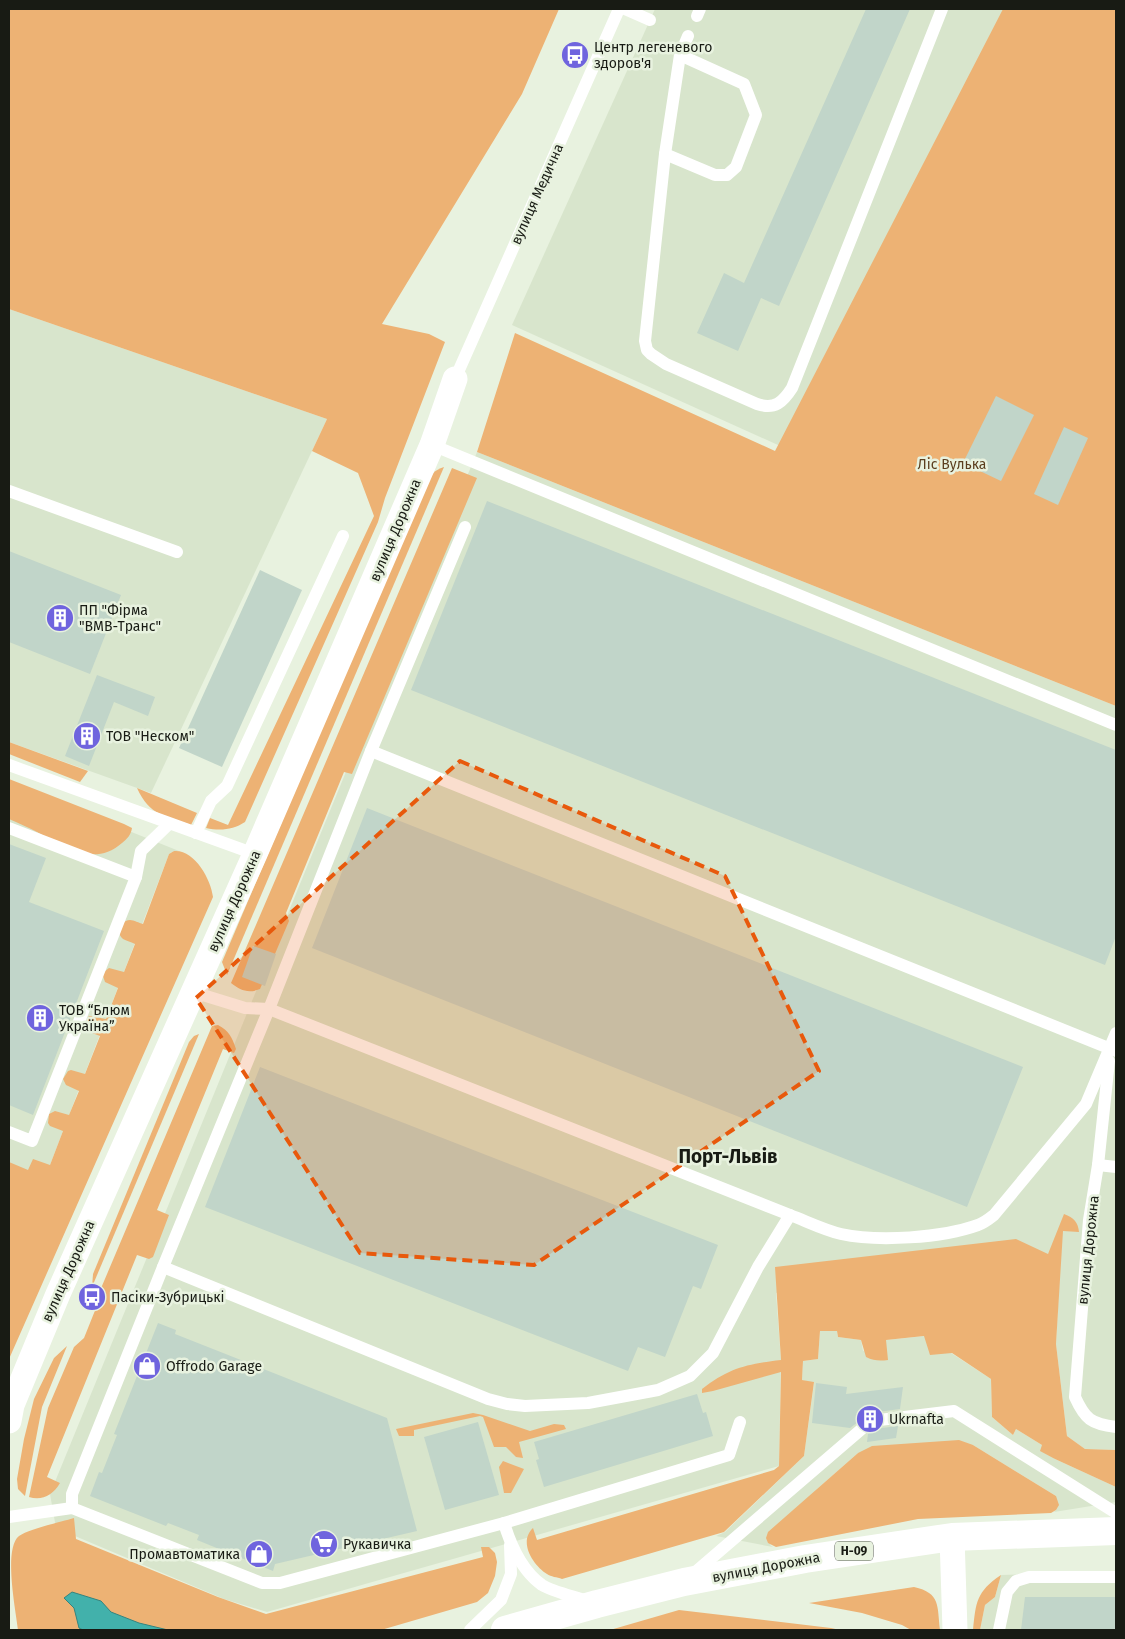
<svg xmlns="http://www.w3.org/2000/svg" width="1125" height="1639" font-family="'Fira Sans',sans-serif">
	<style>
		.built { fill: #d8e5cc }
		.green { fill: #edb274 }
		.water { fill: #42b1ab; stroke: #35847e }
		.building { fill: #c1d5c9 }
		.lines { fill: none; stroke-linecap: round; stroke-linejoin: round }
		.service { stroke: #fff; stroke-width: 12 }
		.minor { stroke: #fff; stroke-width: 25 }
		.primary { stroke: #fff; stroke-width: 28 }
		.marked { fill: #e8590c; fill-opacity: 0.2; stroke: #e8590c; stroke-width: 4; stroke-dasharray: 10 6; stroke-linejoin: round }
		.labels { text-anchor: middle; stroke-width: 5; stroke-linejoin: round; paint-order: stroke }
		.shield { fill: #e8f2df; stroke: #565c51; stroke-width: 1 }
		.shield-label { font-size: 12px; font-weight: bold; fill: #181b14 }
		.poi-label { font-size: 14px; fill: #181b14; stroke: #e8f2df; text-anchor: start }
		.street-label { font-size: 14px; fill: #181b14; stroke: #e8f2df }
		.park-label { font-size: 14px; fill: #5b3e1e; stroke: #e8f2df }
		.district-label { font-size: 19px; font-weight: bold; fill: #181b14; stroke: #e8f2df }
	</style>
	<rect width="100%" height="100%" fill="#e8f2df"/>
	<g class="built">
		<polygon points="655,9 1116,9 1116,525 1088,585 512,325"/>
		<polygon points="9,309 327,419 151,793 9,742"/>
		<polygon points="477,452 1116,706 1116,1450 1085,1449 1067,1436 1056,1344 1062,1232 1048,1254 776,1293 781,1360 779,1466 267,1612 224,1599 56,1528 50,1494"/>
		<polygon points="9,783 179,851 174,851 169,854 40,1191 9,1178"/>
		<polygon points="820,1331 837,1331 838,1337 861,1340 863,1351 886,1340 925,1336 991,1379 992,1417 1013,1435 1016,1429 1042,1445 1055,1459 1116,1487 1116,1502 1054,1512 1056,1510 1056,1496 973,1445 858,1453 817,1489 770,1545 773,1547 716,1536 725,1532 804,1456 814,1383 802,1380 803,1361 818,1359"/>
		<polygon points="1116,1571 1116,1630 980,1630 985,1605 995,1597 1001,1575"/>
	</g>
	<g class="green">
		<path d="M9,9H559L522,94L382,324L429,334L445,342L385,498L378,522L245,822C233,830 220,831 206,828L210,818L228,825L374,516L358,473L312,451L327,419L9,309Z"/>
		<polygon points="1003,9 1116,9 1116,706 477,452 515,333 775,451"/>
		<path d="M444,467L227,975L222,962L426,484C431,475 434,470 444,467Z"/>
		<path d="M452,468L477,478L352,774L344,772L286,913L289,921L260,989C248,994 240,990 231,983Z"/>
		<polygon points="9,742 88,771 80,782 9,754"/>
		<path d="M9,779L124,824L132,828C131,835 127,839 122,843C94,868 63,846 37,832C28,827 18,823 9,819Z"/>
		<path d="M137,788L197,813L191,825C164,815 150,816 137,788Z"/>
		<path d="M174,851C194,849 211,879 213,897L9,1359V1162L28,1170L33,1159L50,1165L63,1131L50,1126L48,1123L49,1114L55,1111L69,1115L79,1091L66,1085L63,1079L68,1071L71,1070L85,1074L100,1036L87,1031L84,1025L89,1016L106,1019L118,988L105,982L103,976L104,972L109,968L124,972L135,944C132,942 126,941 123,939C115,933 121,920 130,920C134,920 139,923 143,924L169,854Z"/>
		<path d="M218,1025C229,1031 232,1037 236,1049L234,1053L223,1049L157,1210L169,1215L153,1257L149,1259L137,1255L47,1477L60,1483C53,1495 42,1501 29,1497L48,1408L74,1347L84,1338L98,1303L99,1293L212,1026Z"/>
		<polygon points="199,1034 92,1287 93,1274 189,1042 194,1036"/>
		<path d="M1064,1214C1074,1218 1078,1222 1079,1232L1063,1231L1056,1344L1067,1436L1085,1449L1116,1450V1487L1055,1459L1040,1451L1042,1445L1016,1429L1013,1435L992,1417L991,1379L952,1353L930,1355L924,1336L886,1340L888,1360C880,1361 874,1361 866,1357L861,1340L838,1337L837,1331H820L818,1359L803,1361L802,1380L814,1382L804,1456L724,1532L562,1579C557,1577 551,1577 547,1574C533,1565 518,1542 533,1528L537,1540L774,1470L779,1466L781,1372L713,1391L702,1393V1389C729,1368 747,1364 781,1360L775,1267L1016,1239L1048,1254Z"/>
		<polygon points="67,1346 42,1407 25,1496 18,1489 17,1479 24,1439 34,1399 54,1358"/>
		<polygon points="473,1413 483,1415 530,1431 554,1424 564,1425 566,1429 519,1442 523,1458 516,1457 506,1447 494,1447 483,1417 480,1416 414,1430 414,1436 399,1436 396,1429"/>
		<polygon points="959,1440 973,1445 1056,1496 1059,1505 1056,1510 1051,1513 918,1519 776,1547 768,1543 766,1538 768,1532 858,1453 872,1446"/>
		<polygon points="503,1461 524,1469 511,1493 504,1493 499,1467"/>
		<path d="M74,1518L76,1539L218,1597L266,1614L483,1557L481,1547H489L495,1553L497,1562L495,1576L488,1593L477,1602L381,1630H18C16,1611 3,1549 19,1536C29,1529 61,1522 74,1518Z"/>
		<path d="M1001,1575L995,1597L985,1605L980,1630H973C976,1602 976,1592 1001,1575Z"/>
		<path d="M914,1587C941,1593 937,1606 940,1630H911L902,1625L862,1613L809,1603Z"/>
		<polygon points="679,1610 831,1628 840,1630 610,1630"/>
	</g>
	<polygon class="water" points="72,1592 101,1601 111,1612 139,1623 168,1630 83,1630 79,1628 74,1608 64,1598"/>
	<g class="building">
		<polygon points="866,9 910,9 779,306 761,298 738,351 697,333 724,273 744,283"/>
		<polygon points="996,396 1034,415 1001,481 963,463"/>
		<polygon points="1064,427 1088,438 1058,505 1034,494"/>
		<polygon points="487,501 1116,750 1116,936 1105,965 411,690"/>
		<polygon points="9,551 121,595 90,674 9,642"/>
		<polygon points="260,570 302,590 222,767 179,748"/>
		<polygon points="97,675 155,697 148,716 114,702 89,766 65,756"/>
		<polygon points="367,808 1023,1067 967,1207 312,948"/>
		<polygon points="9,844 46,858 29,902 104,931 33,1115 9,1105"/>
		<polygon points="253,946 276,954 265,986 242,977"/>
		<polygon points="260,1067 718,1245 701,1289 693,1286 665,1357 638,1347 628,1371 205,1207"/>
		<polygon points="158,1323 176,1330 175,1334 387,1418 417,1531 275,1564 273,1571 197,1540 199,1535 168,1523 166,1526 90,1496 99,1472 102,1473 117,1435 114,1434"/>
		<polygon points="816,1383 847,1387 846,1394 903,1387 900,1409 870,1413 850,1428 812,1423"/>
		<polygon points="697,1394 703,1413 706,1412 713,1436 544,1487 536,1460 539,1459 534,1442"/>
		<polygon points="478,1422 499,1495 445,1510 424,1437"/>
		<polygon points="898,1426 896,1438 867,1442 868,1434 874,1429"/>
		<polygon points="1025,1597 1116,1597 1116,1630 1021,1630"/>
	</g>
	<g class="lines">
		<g class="service">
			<polyline points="625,9 650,20"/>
			<polyline points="697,16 700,9"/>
			<path d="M688,36L680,55L665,154L645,341L647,350L651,354L666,364L757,404C775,410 783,402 792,388L942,9"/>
			<polyline points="665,154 715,175 727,175 736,167 756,115 744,84 680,55"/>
			<polyline points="455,379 619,9"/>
			<polyline points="432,445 1116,725"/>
			<polyline points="9,491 177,552"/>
			<polyline points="371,751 1116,1051"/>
			<polyline points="9,765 255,854"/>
			<polyline points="9,828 136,877"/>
			<polyline points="196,833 211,801 227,786 343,536"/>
			<path d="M193,992L245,1008L269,1009L790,1215C806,1221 824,1230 841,1234C878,1242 942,1238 978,1225C984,1223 989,1219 994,1215L1086,1104L1116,1033"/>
			<path d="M1109,1061L1098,1165L1089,1220L1075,1397C1085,1419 1091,1424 1116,1427"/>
			<polyline points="9,1132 32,1141 136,877 141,851 169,824"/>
			<polyline points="1098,1165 1116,1167"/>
			<polyline points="163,1267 488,1399 507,1404 525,1406 588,1403 658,1390 690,1376 713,1353 758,1267 790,1215"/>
			<polyline points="72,1508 262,1583 280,1583 504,1523 729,1455 740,1422"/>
			<polyline points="9,1517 72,1508 72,1494 163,1267 269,1009 371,751 465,527"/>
			<path d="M504,1523C511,1546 522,1571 542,1585C553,1592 577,1597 590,1602"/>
			<polyline points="693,1574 871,1421 954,1411 1116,1513"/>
			<polyline points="470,1630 501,1600 511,1574 510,1545"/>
			<polyline points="999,1630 1007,1592 1016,1581 1029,1577 1116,1577"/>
		</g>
		<g class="minor">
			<polyline points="9,1421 12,1405 58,1294 255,854 432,445 455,379"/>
			<polyline points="952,1537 955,1630"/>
		</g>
		<polyline class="primary" points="505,1630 597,1604 684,1582 805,1559 952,1537 1116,1531"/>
	</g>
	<path class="marked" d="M460,761L725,876L819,1071L534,1265L360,1253L196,998Z"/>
	<defs>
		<symbol id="bus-disc" viewBox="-11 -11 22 22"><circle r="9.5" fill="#6f64de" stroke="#e8f2df"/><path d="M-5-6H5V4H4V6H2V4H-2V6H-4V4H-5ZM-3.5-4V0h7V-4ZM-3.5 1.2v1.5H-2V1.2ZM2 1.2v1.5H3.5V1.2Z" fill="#fff"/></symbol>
		<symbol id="building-disc" viewBox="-11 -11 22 22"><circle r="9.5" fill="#6f64de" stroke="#e8f2df"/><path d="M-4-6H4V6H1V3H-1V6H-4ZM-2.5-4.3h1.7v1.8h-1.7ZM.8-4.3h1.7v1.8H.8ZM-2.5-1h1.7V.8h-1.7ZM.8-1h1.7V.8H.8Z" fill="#fff"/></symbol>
		<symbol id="shop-disc" viewBox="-11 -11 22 22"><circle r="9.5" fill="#6f64de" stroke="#e8f2df"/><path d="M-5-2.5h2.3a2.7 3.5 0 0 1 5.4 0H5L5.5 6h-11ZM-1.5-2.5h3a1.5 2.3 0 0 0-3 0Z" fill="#fff"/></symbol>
		<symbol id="supermarket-disc" viewBox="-11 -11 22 22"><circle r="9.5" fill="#6f64de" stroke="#e8f2df"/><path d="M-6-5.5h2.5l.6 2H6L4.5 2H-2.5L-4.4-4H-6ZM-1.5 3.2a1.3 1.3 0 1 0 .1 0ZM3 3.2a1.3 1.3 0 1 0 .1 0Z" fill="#fff"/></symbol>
	</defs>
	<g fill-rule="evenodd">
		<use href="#bus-disc" x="559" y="39" width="32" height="32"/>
		<use href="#building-disc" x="44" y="602" width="32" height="32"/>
		<use href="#building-disc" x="71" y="720" width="32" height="32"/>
		<use href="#building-disc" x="24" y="1002" width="32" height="32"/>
		<use href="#bus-disc" x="76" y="1281" width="32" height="32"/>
		<use href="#shop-disc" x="131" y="1350" width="32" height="32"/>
		<use href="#building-disc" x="854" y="1403" width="32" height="32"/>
		<use href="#supermarket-disc" x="308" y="1528" width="32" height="32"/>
		<use href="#shop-disc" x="243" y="1538" width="32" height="32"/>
	</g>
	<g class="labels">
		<rect class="shield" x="835" y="1541.5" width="38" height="19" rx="4"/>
		<g class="shield-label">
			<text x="854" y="1555">Н-09</text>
		</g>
		<g class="poi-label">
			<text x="594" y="52">Центр легеневого<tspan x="594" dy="16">здоров'я</tspan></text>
			<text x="79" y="615">ПП "Фірма<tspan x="79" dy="16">"ВМВ-Транс"</tspan></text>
			<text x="106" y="741">ТОВ "Неском"</text>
			<text x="59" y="1015">ТОВ “Блюм<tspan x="59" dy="16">Україна”</tspan></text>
			<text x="111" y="1302">Пасіки-Зубрицькі</text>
			<text x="166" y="1371">Offrodo Garage</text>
			<text x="889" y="1424">Ukrnafta</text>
			<text x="343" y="1549">Рукавичка</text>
			<text x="240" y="1559" text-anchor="end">Промавтоматика</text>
		</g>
		<g class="street-label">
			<text transform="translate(537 194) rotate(-66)" y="5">вулиця Медична</text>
			<text transform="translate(395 530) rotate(-67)" y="5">вулиця Дорожна</text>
			<text transform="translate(234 901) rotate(-66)" y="5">вулиця Дорожна</text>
			<text transform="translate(1088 1250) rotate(-84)" y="5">вулиця Дорожна</text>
			<text transform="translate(68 1271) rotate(-66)" y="5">вулиця Дорожна</text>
			<text transform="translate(766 1567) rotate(-11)" y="5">вулиця Дорожна</text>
		</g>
		<g class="park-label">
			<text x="952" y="469">Ліс Вулька</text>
		</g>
		<g class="district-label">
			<text x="728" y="1163">Порт-Львів</text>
		</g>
	</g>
	<rect width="1125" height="1639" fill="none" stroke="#181b14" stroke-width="20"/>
</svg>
